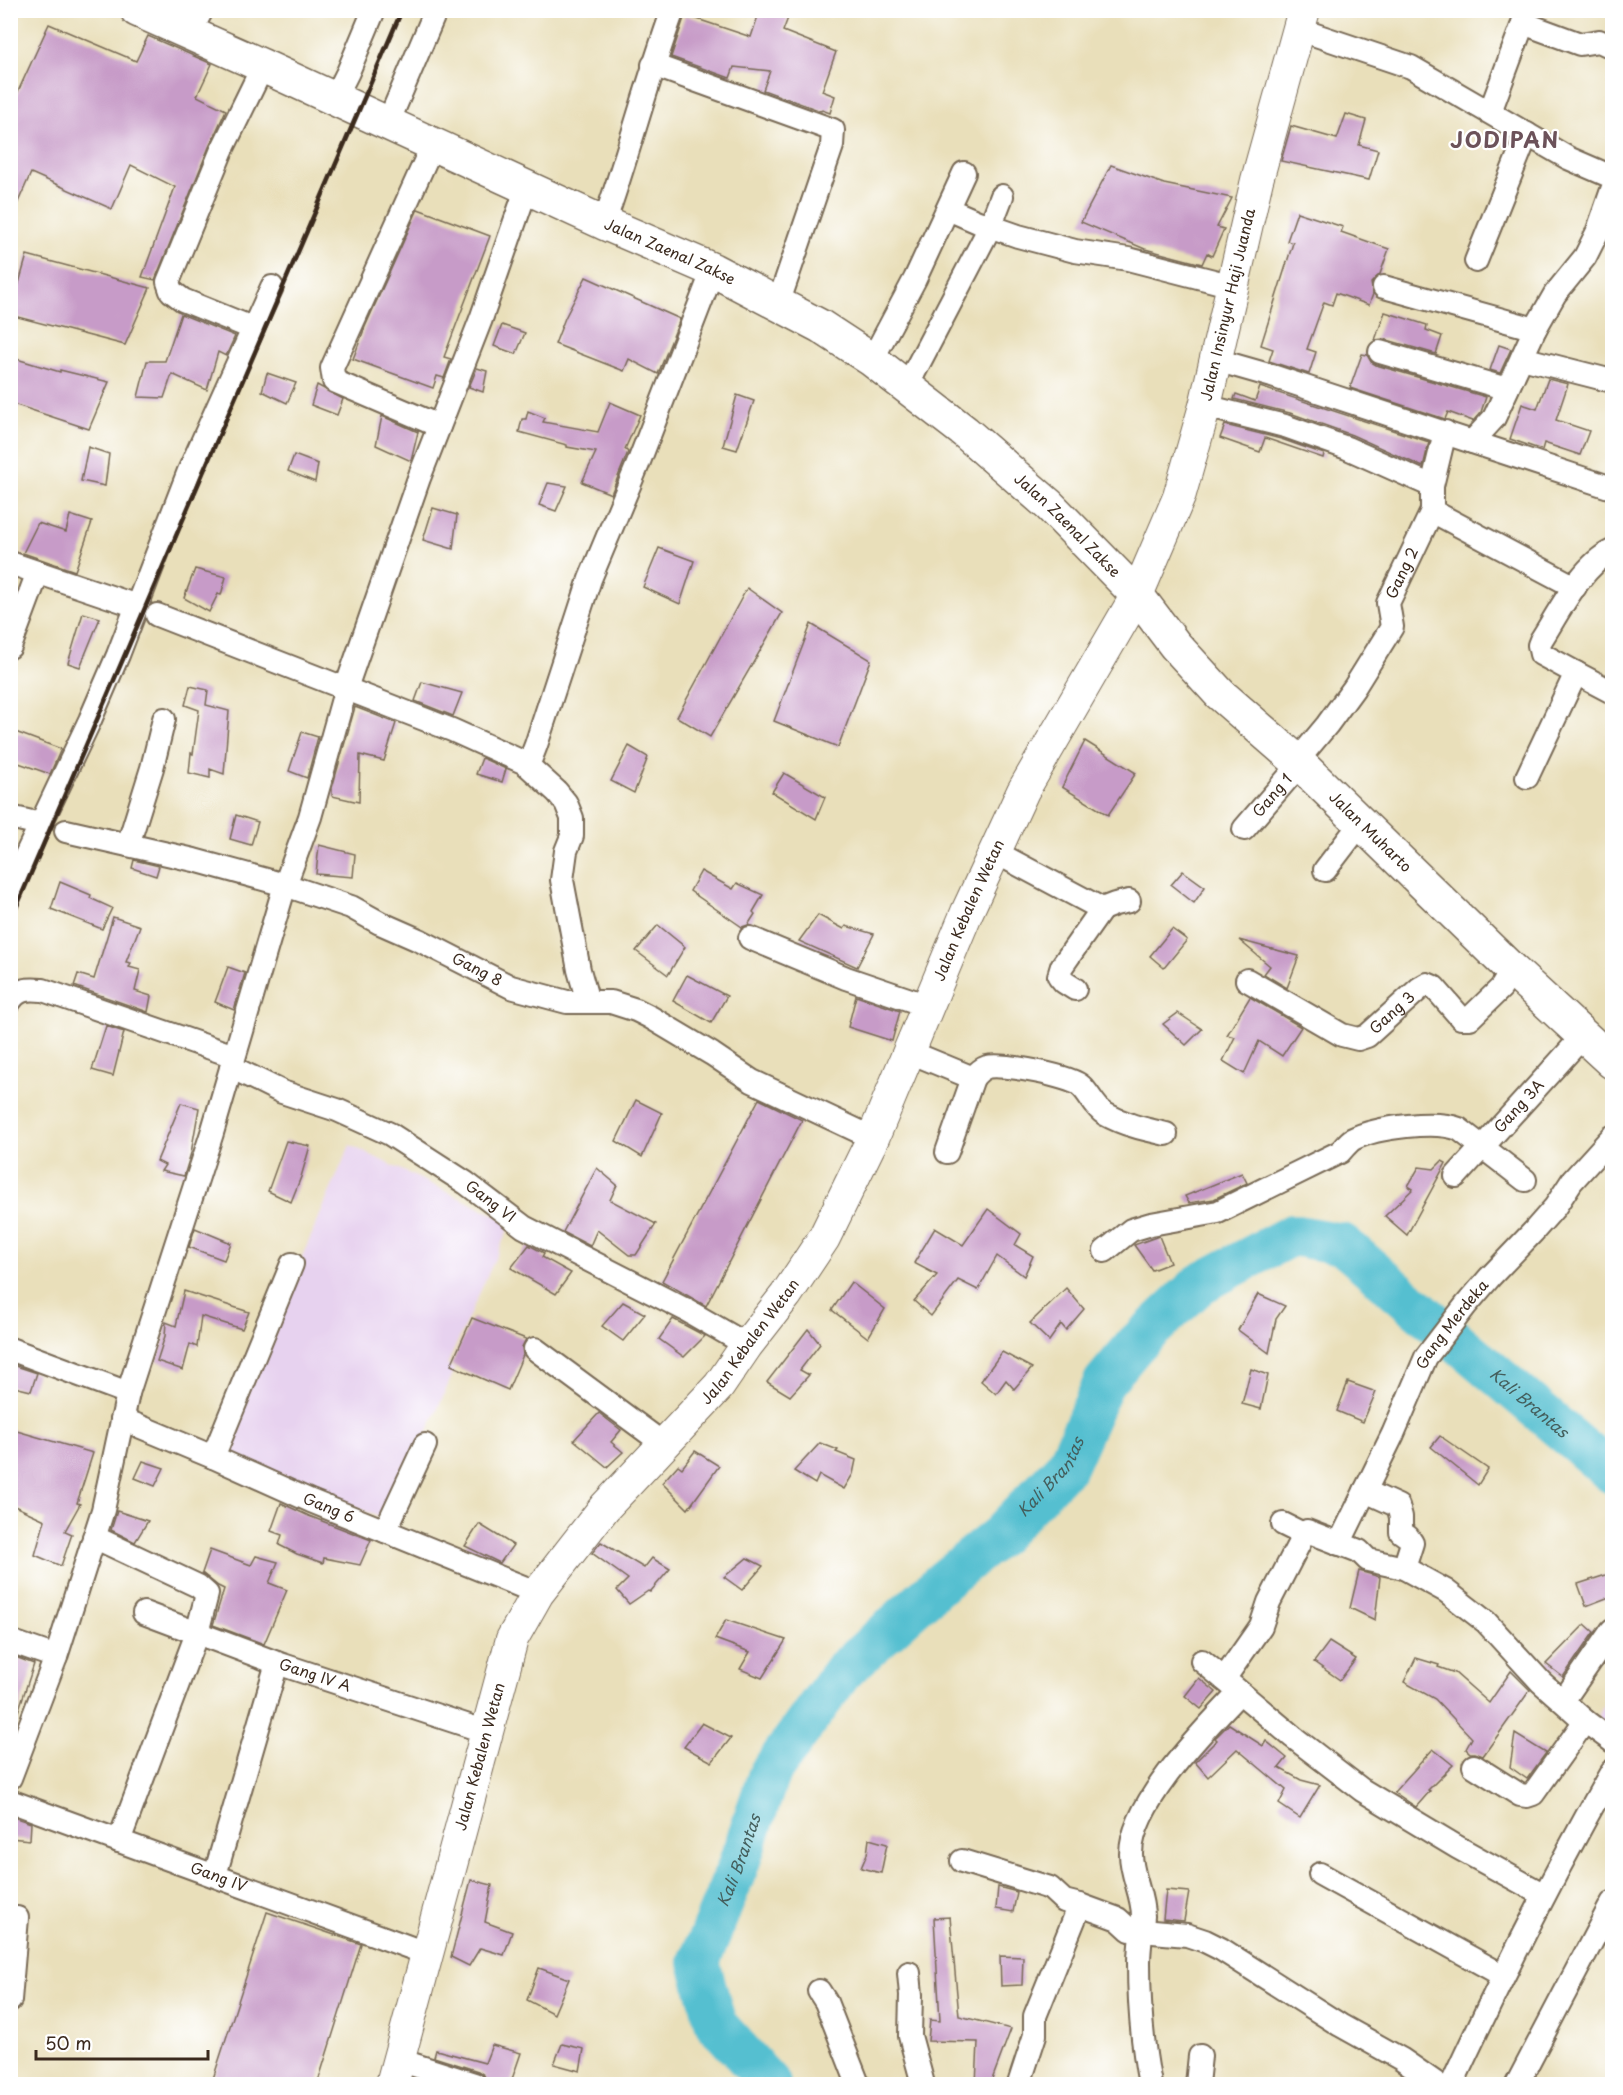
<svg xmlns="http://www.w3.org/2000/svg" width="1623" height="2095" font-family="'Playpen Sans',sans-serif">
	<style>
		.built { fill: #e7d2ef }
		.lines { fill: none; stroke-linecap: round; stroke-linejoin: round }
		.river { stroke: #54bfd0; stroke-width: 42 }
		.building { fill: #c79bc8 }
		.street-casing { stroke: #786955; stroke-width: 26 }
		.secondary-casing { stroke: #786955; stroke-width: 34 }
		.primary-casing { stroke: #786955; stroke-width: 36 }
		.street { stroke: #fff; stroke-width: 22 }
		.secondary { stroke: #fff; stroke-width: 32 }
		.primary { stroke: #fff; stroke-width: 33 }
		.rail { stroke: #3b2a1e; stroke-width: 4.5 }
		.labels { text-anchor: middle; stroke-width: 4.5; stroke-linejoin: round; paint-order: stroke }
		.street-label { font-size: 15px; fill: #3b2a1e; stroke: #fff }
		.water-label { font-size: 16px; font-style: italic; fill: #445e5c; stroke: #fff }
		.district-label { font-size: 21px; font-weight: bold; letter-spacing: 1.5px; fill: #6c525a; stroke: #fff }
	</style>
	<rect width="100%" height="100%" fill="#fff"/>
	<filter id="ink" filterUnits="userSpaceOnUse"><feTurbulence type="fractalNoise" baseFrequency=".0167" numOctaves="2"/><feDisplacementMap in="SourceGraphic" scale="12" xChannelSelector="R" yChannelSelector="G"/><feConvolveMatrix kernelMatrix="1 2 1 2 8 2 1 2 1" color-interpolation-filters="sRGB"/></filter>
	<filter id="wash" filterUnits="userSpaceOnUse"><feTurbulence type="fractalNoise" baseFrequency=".008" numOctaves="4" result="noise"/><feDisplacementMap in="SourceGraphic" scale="24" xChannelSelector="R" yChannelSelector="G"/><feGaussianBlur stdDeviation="1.35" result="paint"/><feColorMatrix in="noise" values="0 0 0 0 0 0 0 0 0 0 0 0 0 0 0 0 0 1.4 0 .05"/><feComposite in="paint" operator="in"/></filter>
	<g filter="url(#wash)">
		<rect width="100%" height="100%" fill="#e9dfba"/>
		<g class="built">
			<polygon points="350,1145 511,1223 447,1365 455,1369 388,1521 220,1448"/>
			<polygon points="1612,1690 1612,1735 1595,1722"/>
		</g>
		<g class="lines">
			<path class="river" id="s1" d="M770,2084L716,2024L699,1962L738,1866L769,1774L843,1671L944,1580L1000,1535L1067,1465L1104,1382L1136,1344L1200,1284L1292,1235L1342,1244L1612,1473"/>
		</g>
		<g id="blocks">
			<g class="building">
				<polygon points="760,10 791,10 783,31 836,52 822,91 835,96 830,113 822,110 821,111 763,90 770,71 734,67 730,78 671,57 685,15 751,37"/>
				<polygon points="49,24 136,61 148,36 212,64 197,96 226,110 209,147 155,280 142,277 175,187 131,165 112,209 31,173 10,220 10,109"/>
				<polygon points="1346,114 1366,120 1359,145 1378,150 1369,180 1281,161 1291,126 1337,139"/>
				<polygon points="1111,165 1164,184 1232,198 1217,227 1224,229 1212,256 1207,253 1202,264 1145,249 1081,222"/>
				<polygon points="418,209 490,236 444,357 451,359 444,378 437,376 433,388 353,359 365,327"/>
				<polygon points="1297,212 1343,227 1341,232 1389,249 1380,274 1371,283 1373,294 1369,305 1336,293 1332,305 1324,302 1307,349 1316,352 1309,374 1269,361 1273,349 1261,345 1293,243 1287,241"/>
				<polygon points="27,255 150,288 125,345 10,315"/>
				<polygon points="586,277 680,319 658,374 629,359 624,371 555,344 565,318"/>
				<polygon points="1385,312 1427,325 1426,330 1442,336 1436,354 1384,339 1375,340"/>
				<polygon points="181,314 235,336 226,356 218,352 207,390 172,374 164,398 138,397 147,361 165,361"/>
				<polygon points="502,325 525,333 516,354 494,346"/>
				<polygon points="1499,345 1511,349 1500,373 1490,370"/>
				<polygon points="1362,354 1367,355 1371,362 1376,365 1486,397 1481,412 1473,421 1448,412 1445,419 1350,388"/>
				<polygon points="10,357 60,372 60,370 109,382 89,429 10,403"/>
				<polygon points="477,368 487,371 483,392 469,387"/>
				<polygon points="267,373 296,383 287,403 262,391"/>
				<polygon points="1548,379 1568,384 1556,420 1589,431 1580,455 1544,443 1542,450 1510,439 1522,404 1537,409"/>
				<polygon points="317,385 343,399 337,415 311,405"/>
				<polygon points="1260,387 1429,442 1423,467 1352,435 1290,413 1234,399 1236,394 1255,401"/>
				<polygon points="737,395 754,401 737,450 723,446"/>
				<polygon points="610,402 640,415 625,449 628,452 611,494 582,482 596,452 567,447 567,445 519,432 522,419 526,419 528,411 545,418 543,422 598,432"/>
				<polygon points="382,416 418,432 411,461 376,445"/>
				<polygon points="1225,425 1281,439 1324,454 1323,458 1265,438 1260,452 1220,438"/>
				<polygon points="88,447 109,454 105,486 81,481"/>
				<polygon points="294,455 318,464 315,482 288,471"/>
				<polygon points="548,483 567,486 556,511 539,505"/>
				<polygon points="433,508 457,515 453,549 423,540"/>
				<polygon points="70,515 92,522 75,571 23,553 38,523 66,532"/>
				<polygon points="659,548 694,561 680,604 643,587"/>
				<polygon points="195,569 226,577 221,595 218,594 209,612 184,598"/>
				<polygon points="747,588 782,613 710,737 677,717"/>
				<polygon points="83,613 100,618 80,667 68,663"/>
				<polygon points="811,624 871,660 838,747 774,721"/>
				<polygon points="422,682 462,693 453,716 415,701"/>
				<polygon points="190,686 208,690 206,705 229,711 224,774 210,769 210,778 189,773 191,753 193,754 199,710 185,705"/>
				<polygon points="355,707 396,723 384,761 360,755 359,802 332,796 332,788"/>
				<polygon points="10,730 61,749 50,774 10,760"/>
				<polygon points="302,732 318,737 307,778 289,771"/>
				<polygon points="1085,741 1136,773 1108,815 1062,787"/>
				<polygon points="629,746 648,757 634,793 611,781"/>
				<polygon points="482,758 506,769 502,782 476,774"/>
				<polygon points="784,773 825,797 816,819 772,792"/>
				<polygon points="236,815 258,822 251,845 230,839"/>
				<polygon points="319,845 355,854 353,877 316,874"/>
				<polygon points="134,860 159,866 156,876 132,868"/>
				<polygon points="701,871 733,889 737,883 763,895 753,912 755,914 748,925 742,927 690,891"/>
				<polygon points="1183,871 1205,887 1194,903 1171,885"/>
				<polygon points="60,882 91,895 90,898 112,908 102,929 51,909"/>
				<polygon points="818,915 844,929 846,926 874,934 857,967 799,941"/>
				<polygon points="113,917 140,926 126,962 131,963 129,967 140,970 135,991 151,996 148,1012 74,986 78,974 94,979"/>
				<polygon points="658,925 685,947 668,975 636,951"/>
				<polygon points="1172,929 1187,940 1164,968 1150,956"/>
				<polygon points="1239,940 1299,956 1287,988 1264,974 1270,966"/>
				<polygon points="228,967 245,973 234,1010 215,1002"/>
				<polygon points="687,975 727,996 711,1023 673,1001"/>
				<polygon points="856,996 900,1011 892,1041 848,1027"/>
				<polygon points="1250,997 1301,1027 1282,1056 1259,1041 1244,1074 1223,1061 1235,1037 1227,1035"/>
				<polygon points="1178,1013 1202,1029 1186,1045 1163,1024"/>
				<polygon points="106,1026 124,1032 113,1076 92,1070"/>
				<polygon points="759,1099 802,1120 706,1306 662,1281"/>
				<polygon points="636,1100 662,1113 642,1157 616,1141"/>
				<polygon points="181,1103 199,1108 191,1153 184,1176 161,1171 165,1165 157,1161"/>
				<polygon points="286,1141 310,1146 301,1177 291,1202 268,1191"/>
				<polygon points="1442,1161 1446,1163 1407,1235 1385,1216 1413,1189 1408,1186 1419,1167 1434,1169"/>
				<polygon points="597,1168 617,1185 610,1200 656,1224 636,1255 629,1255 597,1230 590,1246 563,1232"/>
				<polygon points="1242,1173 1247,1183 1214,1199 1189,1203 1185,1196"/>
				<polygon points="988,1209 1021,1234 1015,1245 1033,1256 1024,1276 997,1256 978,1290 958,1280 931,1316 914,1301 937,1275 914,1263 935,1228 963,1245"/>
				<polygon points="195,1228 231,1243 224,1260 189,1247"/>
				<polygon points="1159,1236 1170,1263 1152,1270 1134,1245"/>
				<polygon points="529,1245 544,1253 542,1257 571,1273 556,1294 511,1268"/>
				<polygon points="851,1282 885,1309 868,1338 832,1310"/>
				<polygon points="1066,1288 1084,1309 1066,1330 1061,1324 1049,1341 1030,1323"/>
				<polygon points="184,1291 249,1312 242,1329 201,1316 197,1347 190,1344 183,1370 157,1361 165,1336 166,1322 176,1326"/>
				<polygon points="1258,1294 1285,1306 1276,1319 1269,1353 1238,1330"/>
				<polygon points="623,1302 645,1314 623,1341 602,1326"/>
				<polygon points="472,1318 526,1339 522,1347 523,1355 508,1390 451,1365"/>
				<polygon points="673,1319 705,1336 684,1357 659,1339"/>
				<polygon points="808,1329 820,1344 800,1370 809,1375 790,1396 767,1382"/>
				<polygon points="1002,1352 1032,1368 1014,1389 1006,1380 996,1394 981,1381"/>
				<polygon points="10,1364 37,1373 31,1391 10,1386"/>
				<polygon points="1251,1369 1268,1375 1261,1409 1242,1404"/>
				<polygon points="1348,1382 1376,1392 1363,1422 1337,1411"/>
				<polygon points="599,1413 621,1430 611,1442 623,1452 607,1467 574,1440"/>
				<polygon points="10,1429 93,1453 77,1503 80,1504 65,1531 72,1534 61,1566 35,1555 45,1520 10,1504"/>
				<polygon points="1440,1436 1488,1469 1478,1485 1431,1447"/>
				<polygon points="820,1443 838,1450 836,1452 856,1460 853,1474 844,1489 819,1475 815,1484 794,1471"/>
				<polygon points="695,1451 719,1466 688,1509 662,1483 678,1465 682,1468"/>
				<polygon points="143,1461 164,1468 155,1486 135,1478"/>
				<polygon points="281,1503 309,1516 371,1540 360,1565 324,1558 323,1563 297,1554 279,1545 282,1535 271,1531"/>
				<polygon points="117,1511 148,1521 135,1542 111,1530"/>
				<polygon points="479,1524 513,1545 500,1563 465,1546"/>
				<polygon points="601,1542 644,1568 652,1558 670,1569 650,1592 648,1591 629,1604 617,1590 628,1579 592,1553"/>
				<polygon points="210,1550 251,1565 256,1556 278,1562 269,1583 287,1590 264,1644 213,1625 224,1589 218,1586 202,1573"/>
				<polygon points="747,1558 763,1566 742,1590 724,1577"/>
				<polygon points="1359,1571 1380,1577 1375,1620 1350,1608"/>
				<polygon points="1609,1574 1612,1584 1612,1596 1586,1606 1578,1584"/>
				<polygon points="726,1620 786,1640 762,1678 740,1669 750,1652 715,1639"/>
				<polygon points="1585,1624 1594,1632 1563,1677 1546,1664"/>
				<polygon points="1329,1642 1356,1659 1340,1680 1314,1662"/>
				<polygon points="10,1655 34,1664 14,1724 10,1724"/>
				<polygon points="1416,1658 1439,1665 1438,1667 1455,1673 1489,1703 1511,1671 1530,1690 1483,1756 1475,1753 1470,1753 1466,1749 1472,1738 1435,1699 1404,1682"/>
				<polygon points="1199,1678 1216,1692 1201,1709 1185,1696"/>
				<polygon points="702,1723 731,1738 712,1762 684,1747"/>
				<polygon points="1229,1724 1263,1746 1266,1741 1287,1758 1279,1768 1301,1780 1320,1785 1300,1818 1279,1804 1286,1790 1237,1749 1208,1777 1195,1762 1217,1740 1215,1738"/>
				<polygon points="1515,1734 1546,1753 1527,1779 1510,1767"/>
				<polygon points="1433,1749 1453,1765 1428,1790 1430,1791 1416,1807 1394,1792"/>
				<polygon points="10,1816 31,1823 30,1840 10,1838"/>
				<polygon points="869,1839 887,1844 881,1873 861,1868 867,1854"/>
				<polygon points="471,1880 492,1885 485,1922 512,1932 504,1955 480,1948 469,1966 451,1957"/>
				<polygon points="998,1887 1017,1892 1013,1912 996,1909"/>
				<polygon points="1166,1890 1189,1892 1184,1921 1163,1919"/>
				<polygon points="267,1912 361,1944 317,2085 211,2085"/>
				<polygon points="950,1917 959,2016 1011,2029 990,2085 976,2085 978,2042 928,2041 930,2020 940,2021 934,1918"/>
				<polygon points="1000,1956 1023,1957 1022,1985 1001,1986"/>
				<polygon points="539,1968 569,1979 554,2014 527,2000"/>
				<polygon points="562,2044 584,2049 580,2071 554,2064"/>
				<polygon points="492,2045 521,2053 510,2085 494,2085 487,2082 484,2075 478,2071 434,2057 436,2050 485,2063"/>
			</g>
		</g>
	</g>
	<g filter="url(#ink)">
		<use href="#blocks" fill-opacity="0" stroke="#786955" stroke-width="1.5"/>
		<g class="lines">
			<defs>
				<g id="street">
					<polyline points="1523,23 1580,44 1599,41 1612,47"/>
					<polyline points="1298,29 1411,67 1568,158 1612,177"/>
					<polyline points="189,34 202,10"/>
					<polyline points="653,65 833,130 832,146 778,304"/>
					<polyline points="334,100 348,72 374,10"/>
					<polyline points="1490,112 1528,10"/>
					<polyline points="388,123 436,10"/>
					<polyline points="433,144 332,368 334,381 439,426"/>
					<polyline points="948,209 978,222 1018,236 1075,251 1128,259 1233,286"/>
					<path d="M604,223C629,153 647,81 673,10"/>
					<polyline points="1476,261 1527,134"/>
					<polyline points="1384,287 1535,329"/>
					<polyline points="252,328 183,300 171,291 168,282 221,152 263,66"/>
					<polyline points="1380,352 1507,389"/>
					<polyline points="1522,358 1612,381"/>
					<polyline points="872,360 915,279 964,173"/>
					<polyline points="1216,360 1272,376 1612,488"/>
					<polyline points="907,386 990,227 1002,196"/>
					<polyline points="1205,406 1285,426 1347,448 1432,486"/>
					<polyline points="1472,442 1494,418 1535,329 1555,294 1585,257 1597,233 1612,190"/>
					<polyline points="1432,511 1575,587"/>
					<polyline points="10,563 137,606"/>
					<polyline points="157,615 452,730 525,763 557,792 566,803 572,818 572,836 566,851 562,880 579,970 588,1002"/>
					<polyline points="10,647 38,572"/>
					<polyline points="1576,673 1612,692"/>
					<path id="s2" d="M1297,761L1327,725L1354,688L1392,627L1388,603L1432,511V486L1445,432"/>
					<polyline points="525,763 531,758 536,745 590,579 638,464 713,270"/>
					<path d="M1527,777L1576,673L1541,654L1539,645L1541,640C1559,612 1582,565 1612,551"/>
					<polyline points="10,817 40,824"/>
					<path id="s3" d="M1244,829L1300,764"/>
					<path id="s4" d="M66,831L194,860L285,885L351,907L380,923L421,941L511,987L567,1002H611L636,1010L650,1017L712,1054L752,1081L873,1138"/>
					<polyline points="128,845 152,768 164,719"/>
					<polyline points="995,852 1102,909 1062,966 1059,976 1064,982 1075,989"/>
					<polyline points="1325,870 1361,823"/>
					<polyline points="10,889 90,720 118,655 189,471 272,287"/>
					<polyline points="1102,909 1115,904 1129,901"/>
					<polyline points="750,938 846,978 928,1006"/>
					<path id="s5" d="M1247,980L1342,1035L1358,1039L1367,1036L1420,988L1427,984L1434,987L1461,1018H1470L1501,988L1512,970"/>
					<path d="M10,1001C19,988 28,989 43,990L234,1056"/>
					<polyline points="910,1052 973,1078 947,1152"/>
					<path id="s6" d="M231,1067L282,1092L337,1110L390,1134L466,1183L524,1227L688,1311L747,1345"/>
					<path d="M973,1078C977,1073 981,1069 987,1067C1001,1063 1071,1076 1081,1086C1090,1094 1094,1107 1105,1114C1125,1125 1144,1129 1166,1134"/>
					<path id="s7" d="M1456,1176L1584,1035"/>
					<path d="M1105,1251L1131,1230L1151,1224L1218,1212L1340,1152C1344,1148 1348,1142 1353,1139C1377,1127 1435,1120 1459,1129L1525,1180"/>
					<polyline points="10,1349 128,1393"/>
					<polyline points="535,1349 665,1445"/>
					<path id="s8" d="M122,1419L213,1457L311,1501L538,1593"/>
					<polyline points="213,1457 292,1264"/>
					<polyline points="1365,1491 1398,1506 1401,1517 1401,1532 1408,1537 1412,1543 1404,1568"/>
					<polyline points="1283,1524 1303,1534"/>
					<polyline points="385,1531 425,1445"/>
					<polyline points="94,1537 198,1586 207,1594 197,1633 119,1841"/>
					<path id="s9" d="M1339,1544L1393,1434L1426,1357L1466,1305L1490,1277L1533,1232L1555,1207L1572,1181L1612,1137"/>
					<path id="s10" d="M144,1613L277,1663L487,1732"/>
					<polyline points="10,1641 56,1657"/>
					<polyline points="1202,1661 1224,1679"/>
					<polyline points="1563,1701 1612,1630"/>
					<polyline points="1474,1766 1520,1795 1527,1796 1533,1794 1585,1721 1612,1741"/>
					<polyline points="10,1778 56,1657 103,1510 128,1393 212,1133 285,885 310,817 346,688 419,478 481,319 527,187"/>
					<path id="s11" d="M10,1801L428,1954"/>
					<polyline points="962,1861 1050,1888 1064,1901 1080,1905"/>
					<polyline points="1320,1874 1502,1975"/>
					<polyline points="215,1875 277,1663"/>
					<polyline points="1544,1895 1457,1847 1362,1790 1293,1737 1224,1679 1261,1626 1269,1602 1305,1532 1307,1531 1359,1551 1368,1560 1404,1568 1446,1591 1486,1622 1541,1682 1585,1721"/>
					<polyline points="909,1973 911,1995 910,2036 923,2084"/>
					<polyline points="819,1991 826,2002 858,2084"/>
					<polyline points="10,2000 17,1918"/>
					<polyline points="399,2060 474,2084"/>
					<polyline points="1019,2084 1035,2035 1035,2016 1080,1905 1118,1919 1130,1930 1187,1935 1205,1941 1221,1949 1340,2025 1401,2059 1437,2084"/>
					<path d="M1150,2084C1142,2044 1139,2003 1139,1962C1139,1947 1142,1931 1143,1916C1143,1895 1131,1875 1131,1854C1131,1803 1206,1728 1239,1693"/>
					<polyline points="1197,2084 1200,2056"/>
					<path d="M1452,2084C1501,1978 1554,1873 1612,1771"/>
					<polyline points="1517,2084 1612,1903"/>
				</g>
				<g id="secondary">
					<path id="s12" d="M392,2084L512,1639L538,1593L605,1507L719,1386L747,1345L786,1295L824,1238L873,1138L967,912L1023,791L1137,595L1179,497L1205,406L1257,180L1304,10"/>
				</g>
				<g id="primary">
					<path id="s13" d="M137,10L263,66L604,223L713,270L820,326L872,360L965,432L1049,505L1137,595L1175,645L1220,694L1297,761L1512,970L1612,1062"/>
				</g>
			</defs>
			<use href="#street" class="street-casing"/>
			<use href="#secondary" class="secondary-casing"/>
			<use href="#primary" class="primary-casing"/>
			<use href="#street" class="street"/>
			<use href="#secondary" class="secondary"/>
			<use href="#primary" class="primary"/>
			<polyline class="rail" points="10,922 402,10"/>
		</g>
	</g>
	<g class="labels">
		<g class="street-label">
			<text dy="5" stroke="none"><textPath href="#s13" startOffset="585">Jalan Zaenal Zakse</textPath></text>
			<text dy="5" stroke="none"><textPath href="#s12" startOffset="1992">Jalan Insinyur Haji Juanda</textPath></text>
			<text dy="5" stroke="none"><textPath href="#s13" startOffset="1071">Jalan Zaenal Zakse</textPath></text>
			<text dy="5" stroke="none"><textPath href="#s2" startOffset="222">Gang 2</textPath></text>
			<text dy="5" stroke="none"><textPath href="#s3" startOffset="44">Gang 1</textPath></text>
			<text dy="5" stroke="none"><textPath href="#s13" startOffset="1503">Jalan Muharto</textPath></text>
			<text dy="5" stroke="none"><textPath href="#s12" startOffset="1329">Jalan Kebalen Wetan</textPath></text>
			<text dy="5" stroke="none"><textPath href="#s4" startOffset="436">Gang 8</textPath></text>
			<text dy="5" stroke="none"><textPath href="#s5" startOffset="170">Gang 3</textPath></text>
			<text dy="5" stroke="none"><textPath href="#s7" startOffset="94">Gang 3A</textPath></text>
			<text dy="5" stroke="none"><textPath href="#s6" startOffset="294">Gang VI</textPath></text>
			<text dy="5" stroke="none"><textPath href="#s9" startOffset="248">Gang Merdeka</textPath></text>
			<text dy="5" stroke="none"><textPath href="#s12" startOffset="843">Jalan Kebalen Wetan</textPath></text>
			<text dy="5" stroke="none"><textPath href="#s8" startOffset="225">Gang 6</textPath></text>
			<text dy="5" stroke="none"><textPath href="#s10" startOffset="182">Gang IV A</textPath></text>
			<text dy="5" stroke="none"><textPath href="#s12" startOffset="339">Jalan Kebalen Wetan</textPath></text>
			<text dy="5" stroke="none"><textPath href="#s11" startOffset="222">Gang IV</textPath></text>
		</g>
		<g class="water-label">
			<text dy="6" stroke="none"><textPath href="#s1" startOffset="1406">Kali Brantas</textPath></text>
			<text dy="6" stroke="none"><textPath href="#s1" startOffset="758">Kali Brantas</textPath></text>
			<text dy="6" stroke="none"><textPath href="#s1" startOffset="254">Kali Brantas</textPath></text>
		</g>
		<g class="district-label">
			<text x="1505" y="148">JODIPAN</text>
		</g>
	</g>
	<rect width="1623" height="2095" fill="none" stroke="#fff" stroke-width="36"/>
	<path d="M36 2050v9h172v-9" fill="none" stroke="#3b2a1e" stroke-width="3"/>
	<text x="45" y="2050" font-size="18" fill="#3b2a1e" stroke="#ffffff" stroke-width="4.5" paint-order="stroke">50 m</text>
</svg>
